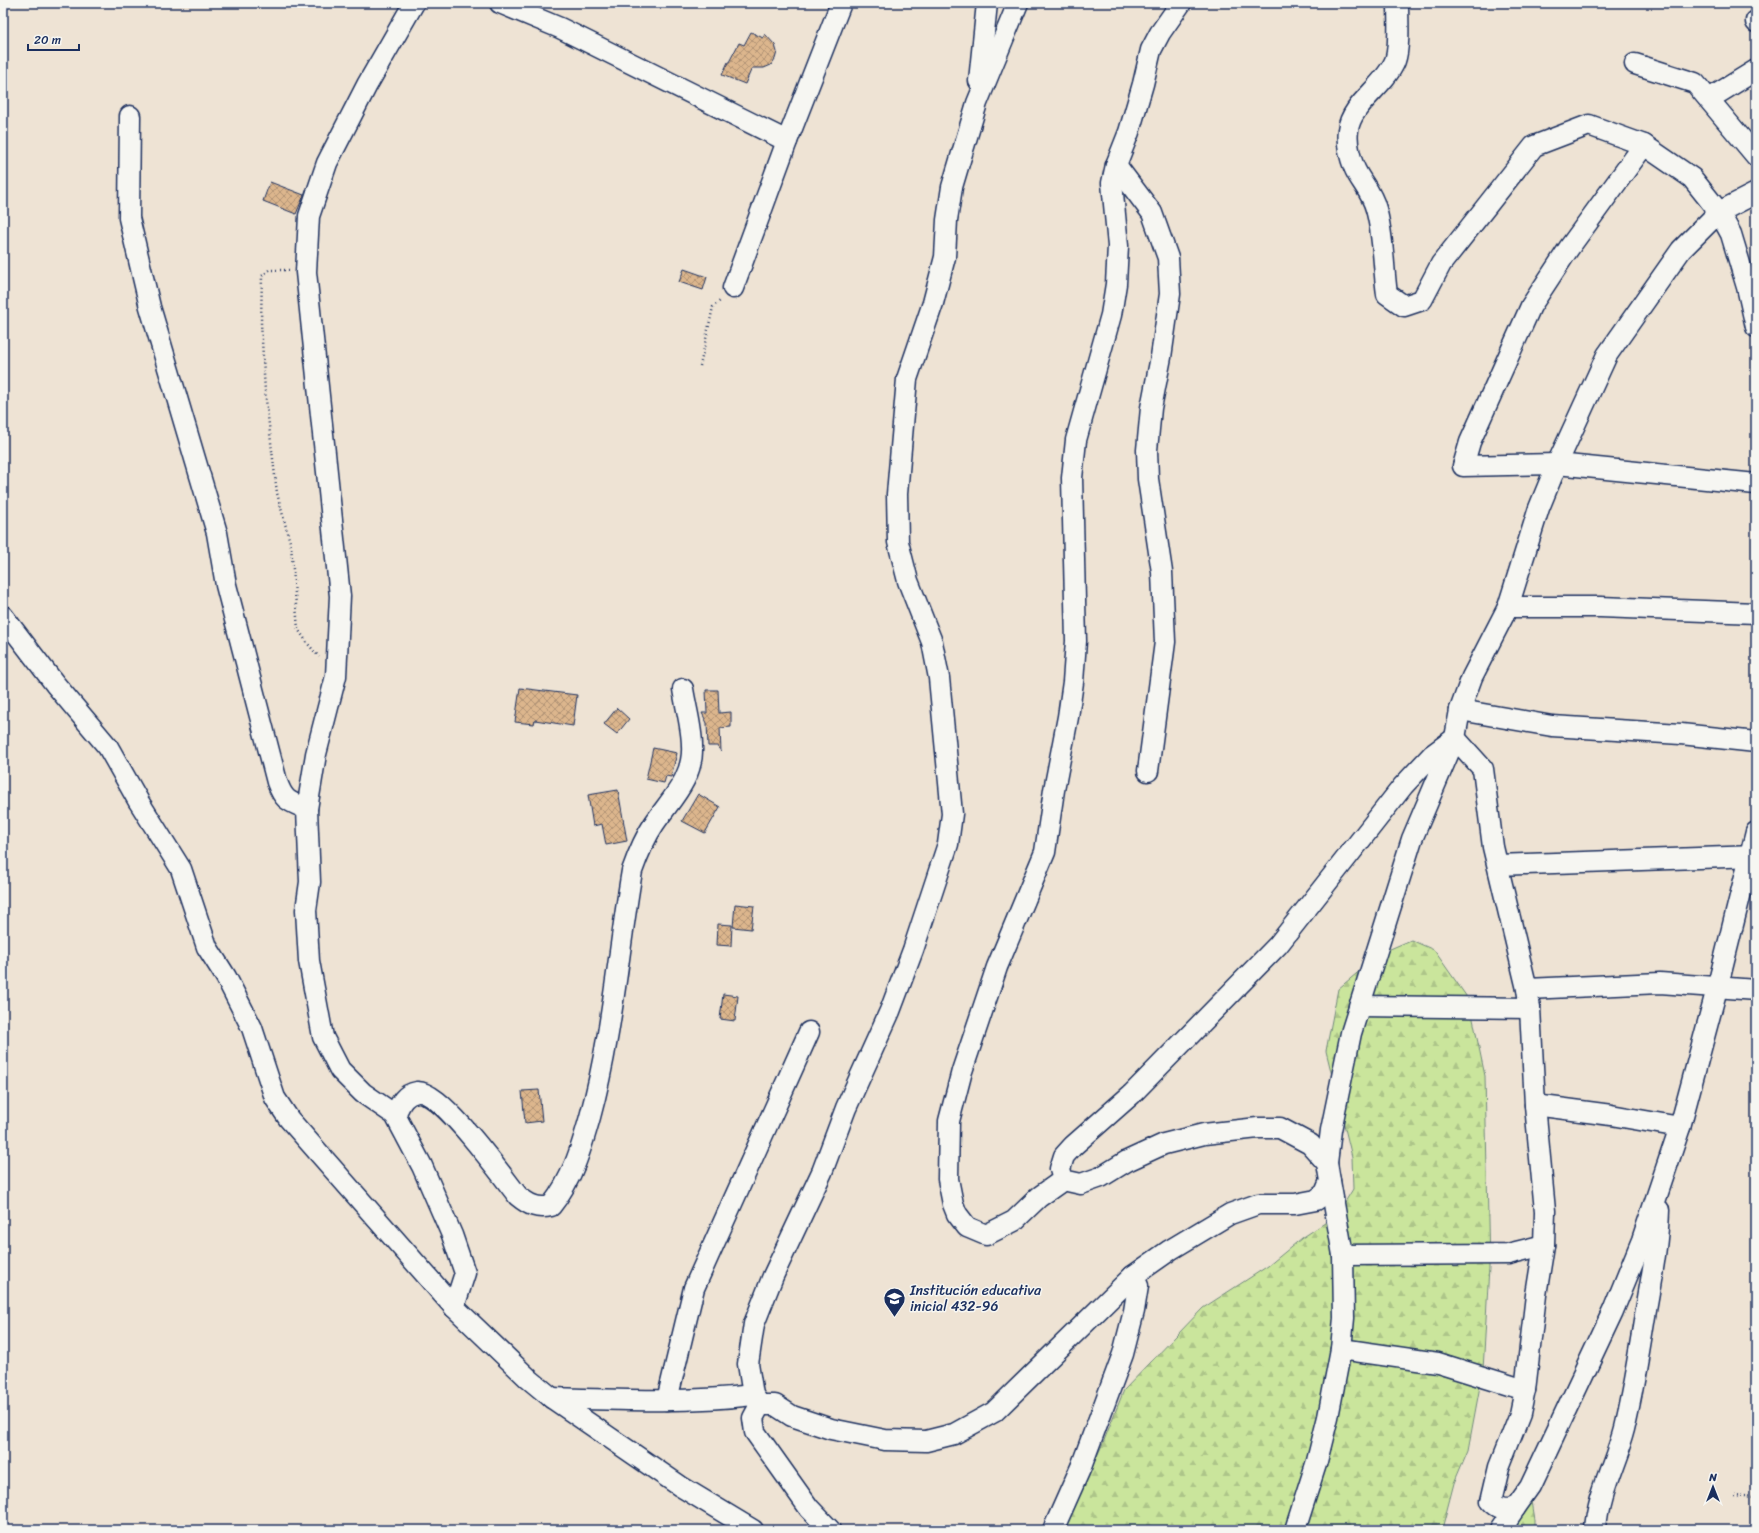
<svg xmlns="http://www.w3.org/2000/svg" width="1759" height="1533" font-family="Sriracha,sans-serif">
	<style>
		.forest { fill: url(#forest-firs); stroke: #728a7d }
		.building { fill: url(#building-cross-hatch); stroke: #1b2f5e }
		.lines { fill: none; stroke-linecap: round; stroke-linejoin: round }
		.minor-casing { stroke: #1b2f5e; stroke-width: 23 }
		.path { stroke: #1b2f5e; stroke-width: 2.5; stroke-dasharray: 1 3; stroke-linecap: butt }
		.minor { stroke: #f6f6f2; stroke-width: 20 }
		.labels { text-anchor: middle; stroke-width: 3; stroke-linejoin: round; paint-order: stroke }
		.poi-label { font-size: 14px; fill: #1b2f5e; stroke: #f6f6f2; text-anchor: start }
	</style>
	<defs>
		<pattern id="forest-firs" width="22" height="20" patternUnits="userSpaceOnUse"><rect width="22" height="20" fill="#cae59c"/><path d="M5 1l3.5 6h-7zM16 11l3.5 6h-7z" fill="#adc589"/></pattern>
		<pattern id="building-cross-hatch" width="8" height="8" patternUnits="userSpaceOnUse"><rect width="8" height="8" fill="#dcb68d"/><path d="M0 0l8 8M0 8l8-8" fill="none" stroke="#b29476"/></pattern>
	</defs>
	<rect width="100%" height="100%" fill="#eee3d4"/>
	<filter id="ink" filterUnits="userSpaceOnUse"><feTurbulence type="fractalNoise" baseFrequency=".025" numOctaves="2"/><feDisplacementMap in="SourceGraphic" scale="8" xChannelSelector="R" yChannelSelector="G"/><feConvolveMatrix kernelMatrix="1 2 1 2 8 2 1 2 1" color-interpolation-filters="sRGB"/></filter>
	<g filter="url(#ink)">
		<g class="forest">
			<polygon points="1411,940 1434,950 1469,1000 1485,1076 1489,1268 1483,1370 1468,1450 1454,1483 1443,1525 1445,1530 1063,1530 1103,1443 1124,1390 1203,1308 1268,1266 1302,1238 1337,1215 1353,1189 1352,1157 1326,1051 1338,989 1381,953"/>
			<polygon points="1518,1497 1532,1501 1535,1520 1535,1530 1493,1530"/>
		</g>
		<g class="building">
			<polygon points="751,32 763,38 765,34 775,45 777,52 775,59 771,65 764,68 752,68 745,84 722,75 728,62 729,62 739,43 744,45"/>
			<polygon points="270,182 304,195 296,214 263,201"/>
			<polygon points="684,269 707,277 703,290 679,282"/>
			<polygon points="520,688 577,695 573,726 535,720 534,724 515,722"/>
			<polygon points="706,690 718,690 719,713 731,712 731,727 720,728 721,752 718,746 708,746 707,723 702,713 707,713"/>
			<polygon points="617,708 629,719 617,734 604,724"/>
			<polygon points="653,748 677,753 671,777 666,776 664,783 646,779"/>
			<polygon points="618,790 627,841 606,845 602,824 593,826 588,795"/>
			<polygon points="698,794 720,807 705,833 682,821"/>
			<polygon points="735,904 754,906 751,929 733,927"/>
			<polygon points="718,924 732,925 731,946 717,945"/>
			<polygon points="723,994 738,996 735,1021 720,1019"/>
			<polygon points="539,1090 542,1121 525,1123 522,1091"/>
		</g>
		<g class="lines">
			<defs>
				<g id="minor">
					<polyline points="414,3 367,85 327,163 309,216 306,272 340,596 336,676 316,754 307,809 310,882 306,910 309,961 323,1037 340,1070 363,1093 395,1115 422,1166 452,1235 465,1273 454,1307"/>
					<polyline points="500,3 560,28 787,141"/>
					<path d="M1398,3C1398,18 1400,47 1395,61C1384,87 1351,104 1348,130C1346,144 1351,163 1358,175C1365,187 1372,194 1376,209C1384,237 1383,266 1387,294L1404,306L1422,300L1441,264L1534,146L1589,125L1644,145L1692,178L1719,212L1731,234L1747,287L1756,327"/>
					<polyline points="1756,21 1756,22"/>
					<polyline points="1635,64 1695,83 1756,156"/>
					<polyline points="979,81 987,3"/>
					<polyline points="1709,99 1756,70"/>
					<path d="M130,116L129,218L150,307L217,533L226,585L277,782C284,801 288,801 307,809"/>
					<polyline points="1644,145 1569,248 1531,306 1470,442 1463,466 1557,464 1756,484"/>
					<polyline points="1116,165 1152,213 1168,258 1170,294 1161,357 1151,408 1147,450 1148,479 1162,572 1165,642 1148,771"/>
					<polyline points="733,288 787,141 841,3"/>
					<polyline points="1508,607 1600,607 1756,613"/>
					<polyline points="3,616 55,684 108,747 139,802 181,869 207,947 226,977 252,1028 275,1098 289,1119 454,1307 529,1379 552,1398 680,1486 753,1530"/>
					<polyline points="1460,710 1552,726 1681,734 1756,742"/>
					<polyline points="1498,865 1756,856"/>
					<polyline points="1527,989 1660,983 1756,990"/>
					<polyline points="1359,1006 1530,1008"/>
					<polyline points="1535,1105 1611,1115 1680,1127"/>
					<path d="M395,1115C400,1104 404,1094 417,1092C440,1089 503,1177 518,1196C529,1205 537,1209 551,1206C572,1180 581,1149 590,1117C612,1037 618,953 632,871C638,854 644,839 654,824C670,800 694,778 692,746C692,728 686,708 683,689"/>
					<polyline points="1327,1163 1331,1130 1351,1033 1412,839 1455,738 1460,710 1472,677 1508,607 1539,508 1557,464 1607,355 1681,250 1719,212 1756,193"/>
					<polyline points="1063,1180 1039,1197 1014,1221 986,1235 967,1227 957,1214 953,1204 948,1179 949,1121 962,1071 997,967 1045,852 1054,790 1068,717 1073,682 1076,641 1072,478 1076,440 1111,315 1116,284 1118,246 1112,183 1116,165 1129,132 1143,84 1151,50 1160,33 1181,3"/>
					<polyline points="1343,1255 1508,1254 1544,1245"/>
					<polyline points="1341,1349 1438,1363 1525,1390"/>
					<path d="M552,1398C619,1400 686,1403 753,1395"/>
					<polyline points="667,1400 694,1288 809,1032"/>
					<polyline points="760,1405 753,1395 748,1364 754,1324 773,1276 822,1172 846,1108 890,1011 913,950 948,844 952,814 939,678 932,642 908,581 898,542 897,494 907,379 933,303 945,257 947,220 952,187 977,103 1018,3"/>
					<path d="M830,1530L809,1508L755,1432L753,1418L760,1405H775L792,1416L831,1429L885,1440L926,1441L954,1434L994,1412L1133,1276L1170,1250L1230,1214L1258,1204H1295L1316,1200L1325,1193L1330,1181L1327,1163L1310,1144L1280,1128H1258L1204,1134L1164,1144L1127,1161L1101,1177L1081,1184L1063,1180L1060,1169L1064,1156L1073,1146L1132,1094L1278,945L1403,786L1432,755L1455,738L1483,769L1493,847L1527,989L1530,1008L1535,1105L1545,1211L1544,1245L1536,1295L1525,1390L1520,1414L1499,1467L1491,1501C1498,1509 1504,1510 1515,1508L1530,1487L1613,1311L1642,1240L1680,1127L1719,981L1756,832"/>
					<polyline points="1053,1530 1081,1467 1123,1354 1134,1311 1138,1286 1133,1276"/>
					<polyline points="1295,1530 1317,1461 1328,1417 1341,1349 1344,1318 1343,1255 1330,1181"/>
					<polyline points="1500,1530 1515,1508"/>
					<path d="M1595,1530C1597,1494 1615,1463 1624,1428C1633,1391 1639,1353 1645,1315C1651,1280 1658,1246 1659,1210"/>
				</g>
			</defs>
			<use href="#minor" class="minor-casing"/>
			<g class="path">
				<polyline points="289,270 269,270 262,276 261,323 265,391 277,493 291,546 298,629 308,644 319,657"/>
				<polyline points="700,366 713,307 721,300"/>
				<polyline points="1733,1495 1756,1497"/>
			</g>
			<use href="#minor" class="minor"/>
		</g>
	</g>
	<defs>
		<symbol id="school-pin" viewBox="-11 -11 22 30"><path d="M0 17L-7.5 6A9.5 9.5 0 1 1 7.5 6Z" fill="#1b2f5e" stroke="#f6f6f2"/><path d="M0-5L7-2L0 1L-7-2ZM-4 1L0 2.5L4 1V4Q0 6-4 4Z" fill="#fff"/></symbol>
	</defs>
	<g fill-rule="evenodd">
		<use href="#school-pin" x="882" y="1286" width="25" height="34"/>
	</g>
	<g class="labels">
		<g class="poi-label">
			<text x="910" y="1295">Institución educativa<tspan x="910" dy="16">inicial 432-96</tspan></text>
		</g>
	</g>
	<rect width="1759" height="1533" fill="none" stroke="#f6f6f2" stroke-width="16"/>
	<rect x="8" y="8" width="1743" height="1517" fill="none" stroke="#1b2f5e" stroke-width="1.5" filter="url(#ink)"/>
	<g transform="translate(1713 1487)" stroke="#f6f6f2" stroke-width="3" paint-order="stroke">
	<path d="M0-3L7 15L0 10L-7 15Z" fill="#1b2f5e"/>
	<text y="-6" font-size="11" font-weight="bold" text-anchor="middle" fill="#1b2f5e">N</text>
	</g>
	<path d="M28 44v6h51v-6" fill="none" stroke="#1b2f5e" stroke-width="2"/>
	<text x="34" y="44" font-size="12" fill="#1b2f5e" stroke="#f6f6f2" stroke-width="3" paint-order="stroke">20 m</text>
</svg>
